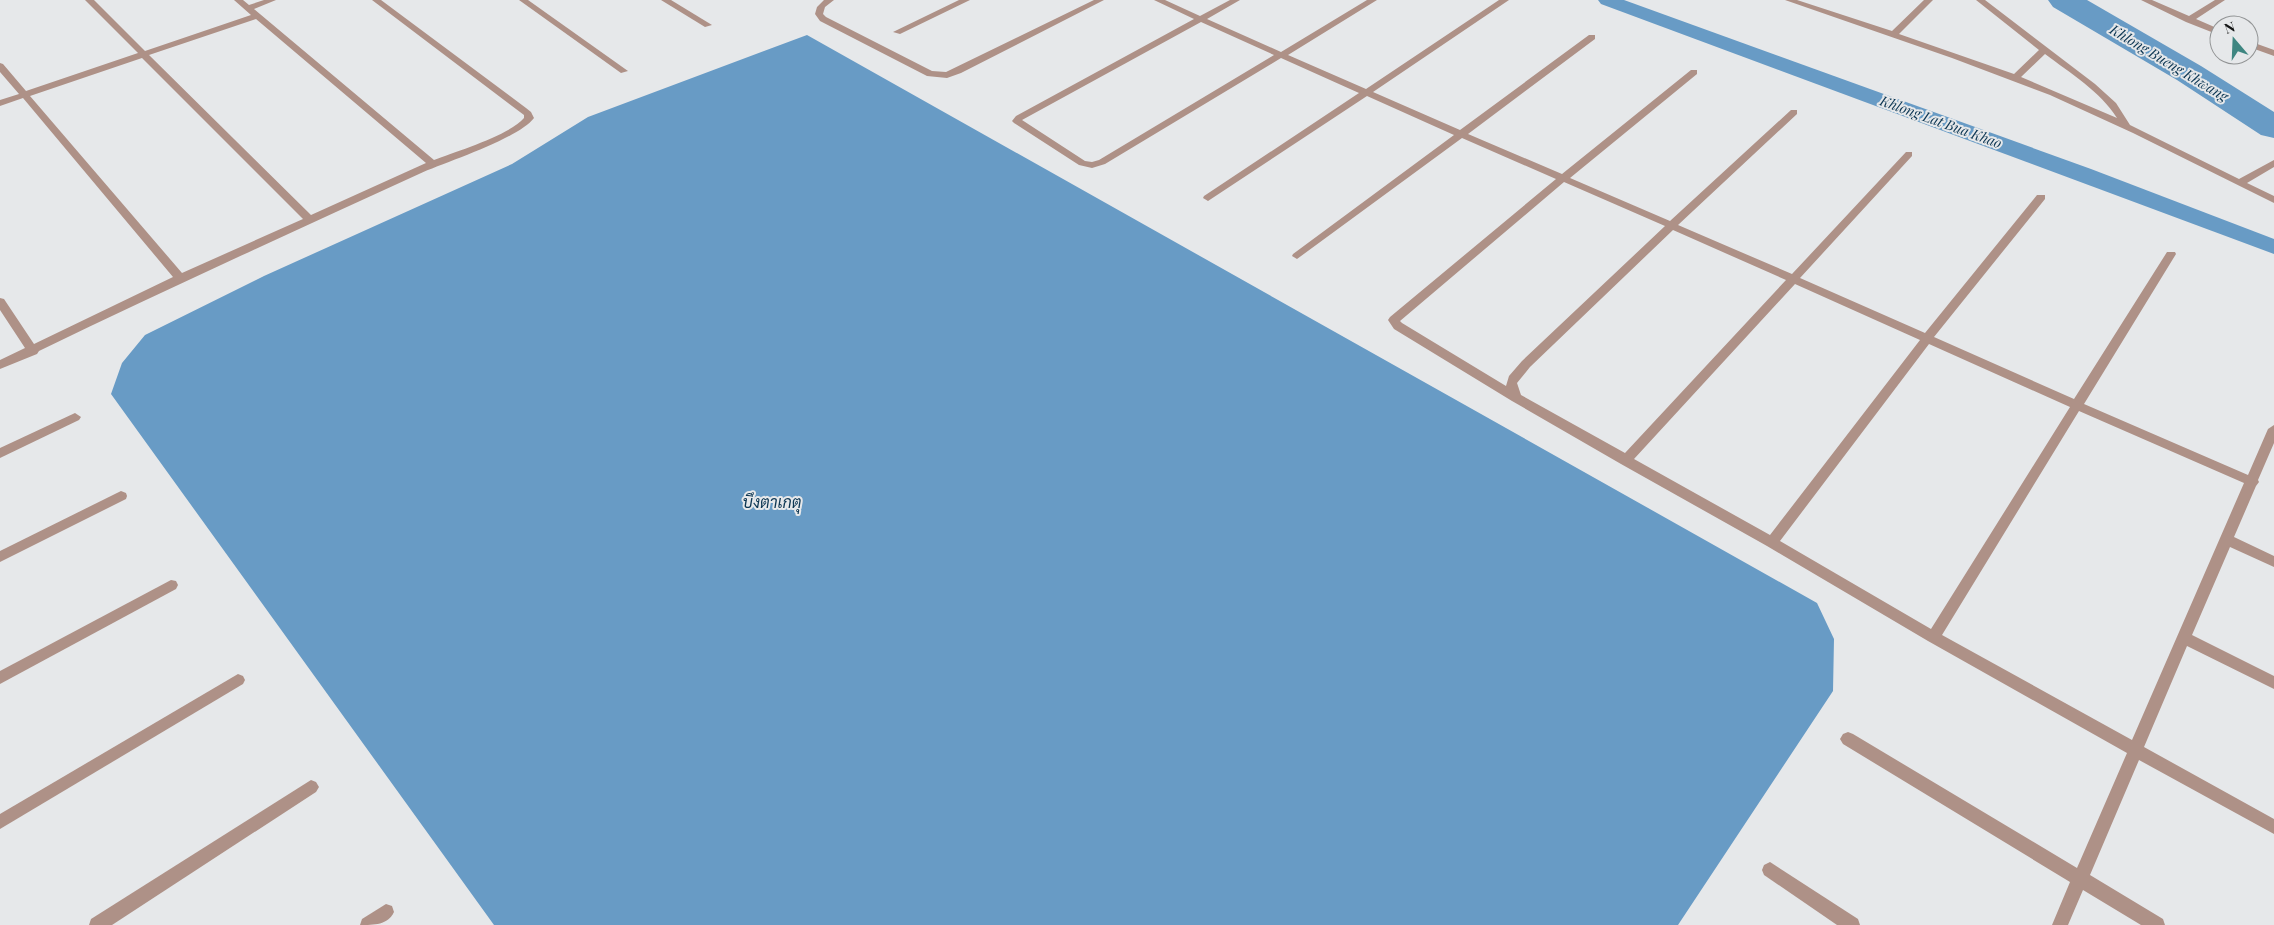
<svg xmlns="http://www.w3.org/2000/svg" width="2274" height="925" font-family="'Playfair Display',Sarabun,serif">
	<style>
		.water { fill: #689bc5 }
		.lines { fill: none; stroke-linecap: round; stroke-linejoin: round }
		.canal { fill: #689bc5; fill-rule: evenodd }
		.river { fill: #689bc5; fill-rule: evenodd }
		.minor { fill: #ae9187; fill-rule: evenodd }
		.labels { text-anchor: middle; stroke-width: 4; stroke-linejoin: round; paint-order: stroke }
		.far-water-label { font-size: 14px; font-style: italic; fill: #0c3653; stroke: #e6e8ea }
		.water-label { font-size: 16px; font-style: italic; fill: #0c3653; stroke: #e6e8ea }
	</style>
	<rect width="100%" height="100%" fill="#e6e8ea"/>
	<polygon class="water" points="807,35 1817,603 1834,639 1833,691 1678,925 494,925 111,394 122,363 145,335 264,276 512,164 588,117"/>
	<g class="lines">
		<polygon class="canal" points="1598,0 1624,0 2091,169 2274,239 2274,254 1601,4"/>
		<polygon class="river" points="2048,0 2087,0 2201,66 2274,112 2274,138 2261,135 2177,80 2053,7"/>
		<g class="minor">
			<path d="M85,0H94L145,51L251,15L234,0H243L249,5L264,0H276L254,9L434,160C457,151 510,135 524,118V115L372,0H381L526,108L531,112L534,118C518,139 446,162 419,174C292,232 165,290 39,351L37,354L0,369V360L25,348L0,310V298L4,299L34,344L173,277L23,98L0,106V100L19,94L0,72V63L3,64L26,91L138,53ZM256,19L426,163L311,215L149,55ZM142,58L303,219L182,273L30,96Z"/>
			<polygon points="519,0 528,0 628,71 621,73"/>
			<polygon points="661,0 671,0 712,25 705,27"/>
			<polygon points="824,0 834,0 825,7 823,14 826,17 932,71 946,72 1094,0 1104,0 961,73 947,78 927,76 820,21 815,14 817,7"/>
			<polygon points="959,0 970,0 900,34 893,32"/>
			<path d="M1154,0H1165L1200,16L1230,0H1240L1207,19L1281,52L1367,0H1377L1288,55L1366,89L1499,0H1509L1373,92L1460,130L1589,35H1595V39L1468,134L1562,174L1691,70H1697V74L1570,178L1670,221L1791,110H1797V114L1678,225L1792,274L1906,152H1912V156L1800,278L1925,333L2037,195H2045V199L1934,337L2074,399L2167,252H2175L2176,254L2084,404L2248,475L2268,429L2274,425V443L2258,480L2259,482L2256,486L2234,537L2274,556V567L2230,547L2192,635L2274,676V689L2187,646L2144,747L2274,819V834L2139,760L2090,875L2163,919L2165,925H2141L2083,890L2068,925H2052L2070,882L1843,744L1840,739L1843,734L1848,732L1853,734L2077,868L2127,753L1928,641L1767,546L1621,464L1512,401L1394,329L1388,320L1390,317L1556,179L1462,138L1297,259L1292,256L1293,254L1454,135L1367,96L1208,201L1203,198L1204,196L1359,93L1281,58L1105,164L1092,168L1079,165L1014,123L1012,121L1016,116L1194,19ZM1201,22L1274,55L1099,160L1092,162L1085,161L1022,120ZM1564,182L1665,226L1522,361L1509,376L1506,386L1402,323L1400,321ZM1673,230L1786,280L1625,453L1521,395L1517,383L1530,367ZM1795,284L1920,340L1770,535L1634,459ZM1929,344L2070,407L1931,629L1780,541ZM2079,411L2244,483L2132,740L1942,635Z"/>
			<path d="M1785,0H1797L1892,31L1924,0H1933L1899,34L2014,74L2039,50L1976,0H1985L2095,84L2116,103L2130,125L2239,179L2274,160V167L2247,183L2274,196V203L2133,133L2050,95L1952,58ZM2045,54C2070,73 2100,91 2117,118L2021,77Z"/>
			<polygon points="2141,0 2152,0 2189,16 2215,0 2225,0 2196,19 2219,29 2219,35 2186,22"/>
			<polygon points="2249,41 2274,50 2274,56 2249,47"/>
			<polygon points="75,413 81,417 79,420 0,458 0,448"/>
			<polygon points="121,491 126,493 127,496 126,499 0,562 0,551"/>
			<polygon points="171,580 176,581 178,585 176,589 0,684 0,671"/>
			<polygon points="238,674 243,676 245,680 243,684 0,829 0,814"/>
			<polygon points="311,780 316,782 319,787 316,792 112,925 89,925 91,919"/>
			<polygon points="1770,862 1858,919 1860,925 1837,925 1764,875 1762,870 1764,865"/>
			<path d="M386,904L392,906L394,912C388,925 374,925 360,925L362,919Z"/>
		</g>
	</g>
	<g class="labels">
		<g class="far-water-label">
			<text transform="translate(2169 63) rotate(31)" y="5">Khlong Bueng Khwang</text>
			<text transform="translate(1941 122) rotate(20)" y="5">Khlong Lat Bua Khao</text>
		</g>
		<g class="water-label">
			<text x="772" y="508">บึงตาเกตุ</text>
		</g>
	</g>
	<g transform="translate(2234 40) rotate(341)"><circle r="24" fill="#e6e8ea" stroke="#929495"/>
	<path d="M0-4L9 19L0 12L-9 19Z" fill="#3e8681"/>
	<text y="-8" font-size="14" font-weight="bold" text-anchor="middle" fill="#141515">N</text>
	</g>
</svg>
